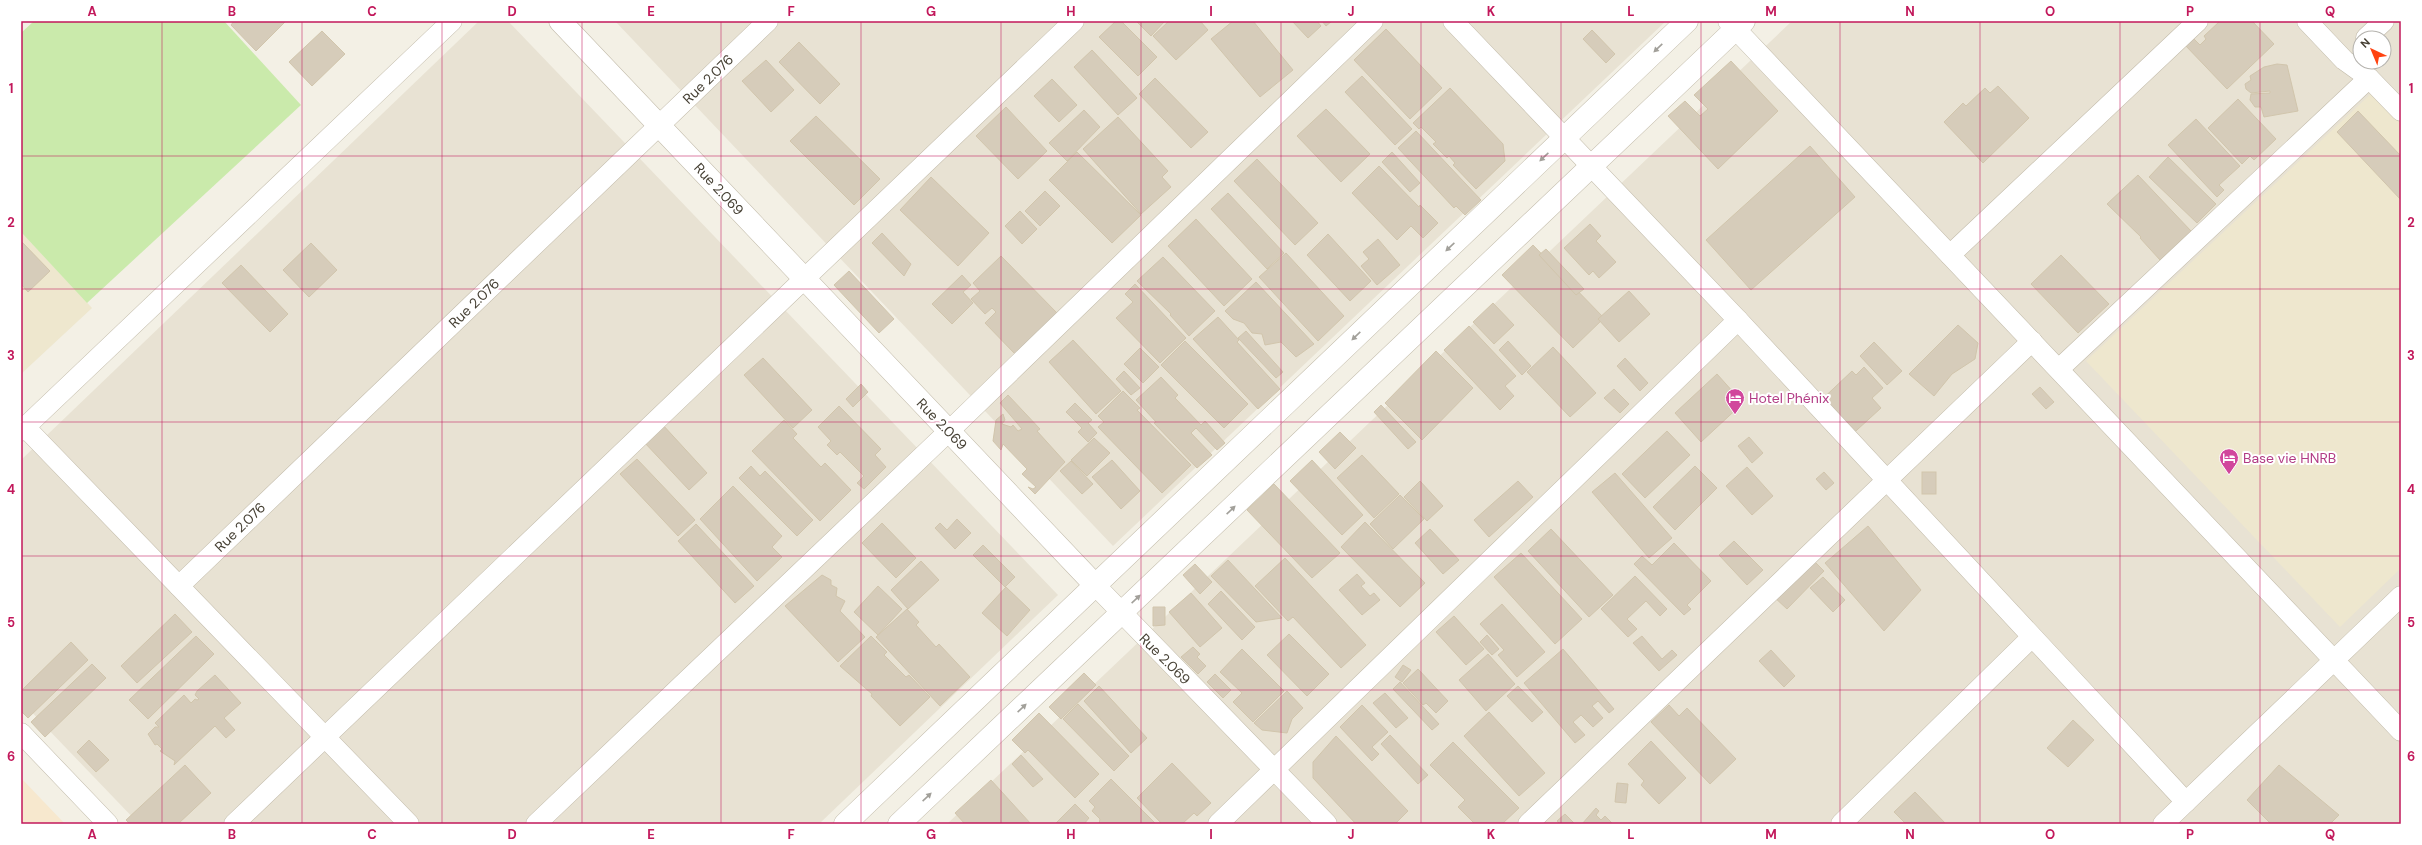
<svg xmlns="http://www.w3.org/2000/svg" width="2422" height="845" font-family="'DM Sans',sans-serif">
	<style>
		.residential { fill: #e8e2d3; fill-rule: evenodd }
		.commercial { fill: #f7e8ce }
		.education { fill: #eee7ce }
		.green { fill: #caeaab }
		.building { fill: #d6ccba; stroke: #d1c5ac }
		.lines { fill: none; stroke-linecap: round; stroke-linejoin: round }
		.minor-casing { stroke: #c2bbaa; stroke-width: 21 }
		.tertiary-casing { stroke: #c2bbaa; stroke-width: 23 }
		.minor { stroke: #fff; stroke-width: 20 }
		.tertiary { stroke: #fff; stroke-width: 22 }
		.oneway { fill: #a2a09a }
		.grid { fill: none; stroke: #c2185b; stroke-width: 1; stroke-opacity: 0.55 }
		.labels { text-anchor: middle; stroke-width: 4; stroke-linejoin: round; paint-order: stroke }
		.street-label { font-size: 14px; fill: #464034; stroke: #fff }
		.hotel-label { font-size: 14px; fill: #b23c85; stroke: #fff; text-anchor: start }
		.neatline { fill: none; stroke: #c2185b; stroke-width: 1.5 }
		.grid-label { font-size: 13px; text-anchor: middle; font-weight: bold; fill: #c2185b }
	</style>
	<rect width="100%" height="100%" fill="#f3f0e5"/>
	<g class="residential">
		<polygon points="479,21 508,21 1058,595 819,824 139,824 21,701 21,460"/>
		<polygon points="615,21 1666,21 1113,546"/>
		<path d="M1792,21H2401V824H947ZM2360,38H2384V62H2360Z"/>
	</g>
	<polygon class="commercial" points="21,778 65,824 21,824"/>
	<g class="education">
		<polygon points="2374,91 2401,119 2401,568 2340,627 2086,361"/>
		<polygon points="21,232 92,308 21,374"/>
	</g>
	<polygon class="green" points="34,21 224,21 301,105 87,303 21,232 21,33"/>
	<g class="building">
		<polygon points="234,21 286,21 256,51 231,25"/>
		<polygon points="1116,21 1121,21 1157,57 1138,76 1099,37"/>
		<polygon points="1136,21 1165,21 1151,36"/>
		<polygon points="1169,21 1200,21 1208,30 1176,60 1153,36"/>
		<polygon points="1233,21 1253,21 1293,70 1260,97 1211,39"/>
		<polygon points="1292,21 1317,21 1321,26 1308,38"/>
		<polygon points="1322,21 1332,21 1326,26"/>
		<polygon points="2220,21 2252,21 2274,44 2227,89 2185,45 2193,38 2200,45 2206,39 2204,36"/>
		<polygon points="1386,29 1442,88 1410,119 1354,60"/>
		<polygon points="1592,30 1615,54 1606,63 1583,39"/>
		<polygon points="322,31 345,54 312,86 289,62"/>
		<polygon points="799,42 840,84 820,104 779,62"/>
		<polygon points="1092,50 1137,98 1118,115 1074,67"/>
		<polygon points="766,60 794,90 771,112 742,81"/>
		<polygon points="1731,61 1778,111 1718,169 1668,116 1685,101 1700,116 1708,109 1694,95"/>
		<polygon points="2277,64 2287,65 2298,111 2264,117 2261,107 2255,107 2250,100 2251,94 2270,93 2270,91 2251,93 2246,89 2245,84 2251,80 2250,76 2264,67"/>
		<polygon points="1362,76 1412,129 1395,145 1345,92"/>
		<polygon points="1155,78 1208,132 1191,148 1139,94"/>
		<polygon points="1052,79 1077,105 1059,122 1034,96"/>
		<polygon points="1998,86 2029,118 1983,163 1944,122 1963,103 1966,106 1985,88 1990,93"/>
		<polygon points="1450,88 1503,144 1505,161 1476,189 1453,165 1455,163 1449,156 1447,158 1433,144 1436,142 1421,127 1419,129 1413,123"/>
		<polygon points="2238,99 2276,139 2254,160 2250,156 2242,164 2208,128"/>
		<polygon points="1006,107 1047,151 1018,179 976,136"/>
		<polygon points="1326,109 1370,154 1341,182 1297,136"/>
		<polygon points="1084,110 1100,127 1067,161 1049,143"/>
		<polygon points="2358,111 2401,156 2401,200 2337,132"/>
		<polygon points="816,116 880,179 854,205 790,141"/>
		<polygon points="1118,117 1168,171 1162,177 1171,187 1141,214 1083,149"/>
		<polygon points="2196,119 2240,166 2219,185 2224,190 2217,197 2168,145"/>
		<polygon points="1416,131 1481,200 1465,215 1456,206 1454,208 1398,148"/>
		<polygon points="1810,146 1855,197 1751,290 1706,240"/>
		<polygon points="1077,152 1141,215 1112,243 1049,180"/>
		<polygon points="1392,152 1420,183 1410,192 1382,162"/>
		<polygon points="2168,157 2216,204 2197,223 2149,177"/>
		<polygon points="1257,159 1318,223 1295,245 1234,181"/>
		<polygon points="1379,166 1419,207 1420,205 1438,223 1423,238 1411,226 1397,240 1352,193"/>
		<polygon points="2138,175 2191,231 2160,260 2140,238 2141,237 2107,204"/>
		<polygon points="931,177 989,233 958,266 900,210"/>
		<polygon points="1045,191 1060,206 1040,226 1025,211"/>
		<polygon points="1228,193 1284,253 1267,269 1211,209"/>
		<polygon points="1020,211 1037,229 1022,244 1005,226"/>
		<polygon points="1196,219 1252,279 1224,306 1168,246"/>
		<polygon points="1590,224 1601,236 1596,241 1616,262 1599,278 1593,271 1589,275 1564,248"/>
		<polygon points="882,233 911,264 904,276 872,243"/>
		<polygon points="1328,234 1371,281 1350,301 1307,255"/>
		<polygon points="1378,239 1400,265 1377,285 1361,266 1369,259 1363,252"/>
		<polygon points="21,241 50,271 28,292 21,284"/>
		<polygon points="311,243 337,270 309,297 283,270"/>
		<polygon points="1533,245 1604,318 1573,348 1502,275"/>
		<polygon points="1546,249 1584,289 1576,295 1539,255"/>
		<polygon points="1286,253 1344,316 1318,341 1259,277"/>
		<polygon points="2061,255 2109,304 2078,333 2031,284"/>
		<polygon points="1001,256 1057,313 1015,354 985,323 996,312 992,308 985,314 971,299 980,291 973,283"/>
		<polygon points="1163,257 1215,311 1189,336 1170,315 1171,314 1137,281"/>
		<polygon points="241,265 288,314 270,332 222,283"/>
		<polygon points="849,271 894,319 879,333 834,285"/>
		<polygon points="962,275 971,285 963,292 973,303 952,324 932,304"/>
		<polygon points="1256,282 1314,344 1296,357 1281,342 1265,345 1262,334 1252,333 1244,323 1233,319 1225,311"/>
		<polygon points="1135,284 1186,338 1160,363 1116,318 1133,302 1125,294"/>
		<polygon points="1629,291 1650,314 1619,342 1598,319"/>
		<polygon points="1493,303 1514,325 1494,344 1473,322"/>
		<polygon points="1218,317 1239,340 1237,342 1280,389 1258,409 1193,339"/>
		<polygon points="1958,325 1978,343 1975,359 1952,374 1934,396 1909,374"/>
		<polygon points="1469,326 1516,376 1505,386 1514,396 1500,410 1444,350"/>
		<polygon points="1246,331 1283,372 1276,378 1238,338"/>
		<polygon points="1073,340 1121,391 1096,414 1049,362"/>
		<polygon points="1185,341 1248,404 1224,428 1161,365"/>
		<polygon points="1508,341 1531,366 1522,375 1499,350"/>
		<polygon points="1874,342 1902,371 1887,385 1860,356"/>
		<polygon points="1553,347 1596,393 1570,417 1527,372"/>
		<polygon points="1140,348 1159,367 1143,383 1124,364"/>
		<polygon points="1436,351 1473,388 1422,440 1385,403"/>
		<polygon points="763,358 812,410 793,428 744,375"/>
		<polygon points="1625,358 1648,383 1640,391 1617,366"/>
		<polygon points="1864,367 1883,388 1872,398 1881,408 1846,440 1815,406 1852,371 1856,375"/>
		<polygon points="1124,371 1140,388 1131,395 1116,379"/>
		<polygon points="1717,374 1743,403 1701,442 1675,413"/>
		<polygon points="1161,377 1178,395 1175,398 1201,425 1205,421 1225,443 1217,450 1196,428 1191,433 1212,455 1197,468 1154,423 1156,422 1136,400"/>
		<polygon points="861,384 868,392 853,407 846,399"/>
		<polygon points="2040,387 2054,402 2046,409 2032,394"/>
		<polygon points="1614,389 1629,404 1620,413 1604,398"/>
		<polygon points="1123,391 1140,408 1137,410 1191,465 1162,493 1098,427 1104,422 1098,416"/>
		<polygon points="1008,395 1040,429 1037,431 1065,462 1035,494 1028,487 1033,489 1036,487 1022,474 1027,469 1003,444 1001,450 993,441 996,420 1003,414 1005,420 1002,424 1011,427 1013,425 1018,431 1022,429 1000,403"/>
		<polygon points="1075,403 1092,420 1088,423 1097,433 1088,442 1078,432 1082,428 1066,412"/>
		<polygon points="1381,405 1416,442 1408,449 1374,412"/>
		<polygon points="839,406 881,449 875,455 886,467 864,489 857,483 864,476 840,452 837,455 827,445 831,441 818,427"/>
		<polygon points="784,420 797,434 793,438 821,467 825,463 851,490 820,521 752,451"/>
		<polygon points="662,424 707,473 689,490 644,442"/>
		<polygon points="1667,431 1690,455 1645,498 1622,474"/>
		<polygon points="1340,432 1356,448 1335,469 1319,452"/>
		<polygon points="1749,437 1763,453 1752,463 1738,446"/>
		<polygon points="1094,438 1110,453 1087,476 1071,460"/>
		<polygon points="1362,455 1399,494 1374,518 1337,478"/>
		<polygon points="637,459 695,520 678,536 620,474"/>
		<polygon points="1112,460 1140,491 1121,509 1092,477"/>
		<polygon points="1312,460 1363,515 1342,535 1290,481"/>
		<polygon points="1071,461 1093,484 1082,494 1060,471"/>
		<polygon points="751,466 760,476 765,471 813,520 797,536 739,478"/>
		<polygon points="1695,466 1717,488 1675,530 1653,507"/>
		<polygon points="1747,467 1773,496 1752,515 1726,486"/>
		<polygon points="1824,472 1834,483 1826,490 1816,479"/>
		<rect x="1922" y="472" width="14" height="22"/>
		<polygon points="1615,473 1672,538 1649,558 1592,492"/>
		<polygon points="1420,481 1443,506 1427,521 1404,497"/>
		<polygon points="1518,481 1533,497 1489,537 1474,520"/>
		<polygon points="1274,484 1340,553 1312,578 1247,510"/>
		<polygon points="733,486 782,536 772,547 782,557 757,581 700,519"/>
		<polygon points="1400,495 1424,519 1393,549 1370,524"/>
		<polygon points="957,519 971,533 955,549 935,528 940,523 947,530"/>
		<polygon points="1365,522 1425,583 1400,607 1341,547"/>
		<polygon points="882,523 916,558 896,578 862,543"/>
		<polygon points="696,524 754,586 735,603 678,541"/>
		<polygon points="1868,526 1921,590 1884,631 1825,563"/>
		<polygon points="1430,529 1459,560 1443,574 1415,543"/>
		<polygon points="1551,529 1613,595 1589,617 1528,551"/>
		<polygon points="1734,541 1763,570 1747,585 1719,555"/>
		<polygon points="1674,543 1711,581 1687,605 1691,609 1684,615 1634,564 1642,556 1652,565"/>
		<polygon points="983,545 1015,577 1005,587 973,555"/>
		<polygon points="1521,553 1582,619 1555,644 1494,577"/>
		<polygon points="1285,558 1366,645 1341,668 1293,617 1288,621 1255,586"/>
		<polygon points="1811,558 1824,571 1787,609 1773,596"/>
		<polygon points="1228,560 1282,618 1256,622 1211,576"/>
		<polygon points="921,561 939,580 908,609 891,590"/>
		<polygon points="1195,564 1212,582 1200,594 1183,575"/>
		<polygon points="1357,574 1365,583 1361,586 1370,596 1374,593 1380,600 1362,615 1339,590"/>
		<polygon points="822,575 831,580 831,585 837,588 836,596 845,601 840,611 865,637 838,662 785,606"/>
		<polygon points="1635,576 1667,609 1660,616 1646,601 1627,619 1637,629 1628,637 1601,609"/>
		<polygon points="1823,577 1845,600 1833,612 1810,588"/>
		<polygon points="878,586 902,609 878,635 854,612"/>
		<polygon points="1006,587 1030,610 1007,636 982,613"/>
		<polygon points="1221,591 1255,627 1242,640 1208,604"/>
		<polygon points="1191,593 1222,628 1200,647 1169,612"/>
		<polygon points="1502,604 1545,652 1517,677 1498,655 1504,650 1480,624"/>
		<polygon points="1153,607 1165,607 1165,625 1153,626"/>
		<polygon points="907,609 919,622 916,625 936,647 939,644 970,677 940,706 876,637"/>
		<polygon points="175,614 192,632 137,683 121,666"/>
		<polygon points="1454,616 1484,649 1466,665 1436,632"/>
		<polygon points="1289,634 1329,674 1307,696 1267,655"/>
		<polygon points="1487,635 1499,649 1492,655 1480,642"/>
		<polygon points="196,636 214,654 148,719 129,700"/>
		<polygon points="871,636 887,652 884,655 906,677 909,675 930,697 900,726 871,696 872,694 840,666"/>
		<polygon points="1642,636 1662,659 1672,650 1677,655 1659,671 1633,643"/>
		<polygon points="71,642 88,660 28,718 21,711 21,691"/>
		<polygon points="1193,647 1200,654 1197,657 1206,666 1198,674 1181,657"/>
		<polygon points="1242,649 1284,691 1253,722 1233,702 1242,693 1220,672"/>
		<polygon points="1563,649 1614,709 1609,713 1598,701 1592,706 1603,718 1593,727 1581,715 1573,722 1585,735 1575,743 1524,683"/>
		<polygon points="1771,650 1795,676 1784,687 1759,661"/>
		<polygon points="1488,654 1515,684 1486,711 1459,680"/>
		<polygon points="92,664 106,678 45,737 31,722"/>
		<polygon points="1403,665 1411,670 1402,682 1395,677"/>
		<polygon points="1418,669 1448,701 1436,713 1426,703 1423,705 1403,683"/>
		<polygon points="1084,673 1096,685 1061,719 1049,707"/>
		<polygon points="1215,674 1231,690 1223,698 1207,682"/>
		<polygon points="215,675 241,703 224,718 235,730 226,738 215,726 174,765 175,761 160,751 162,749 157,744 155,745 148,734 155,727 159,727 155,723 184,695 191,703 195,699 197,700 199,699 195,695 197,691"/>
		<polygon points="1400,682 1439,724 1432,730 1393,689"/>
		<polygon points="1099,686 1147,738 1131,753 1084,701"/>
		<polygon points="1518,686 1543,712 1532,722 1507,696"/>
		<polygon points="1287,691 1303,708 1292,719 1287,733 1262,730 1254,723"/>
		<polygon points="1385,693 1408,718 1396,728 1373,703"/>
		<polygon points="1078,704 1129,756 1114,771 1063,719"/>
		<polygon points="1362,705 1388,732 1372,747 1379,754 1372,761 1340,727"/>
		<polygon points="1669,705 1679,716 1687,708 1736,759 1710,784 1651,722"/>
		<polygon points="1489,712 1545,773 1519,796 1464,736"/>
		<polygon points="1039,713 1099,774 1075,798 1028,750 1025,753 1012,740"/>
		<polygon points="2073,720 2094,740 2068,767 2047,748"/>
		<polygon points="1390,735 1428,775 1418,784 1381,744"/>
		<polygon points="1336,736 1408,811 1395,824 1356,824 1313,778 1313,762"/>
		<polygon points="89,740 109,760 96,772 77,752"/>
		<polygon points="1651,741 1686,778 1659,804 1641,785 1644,781 1628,764"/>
		<polygon points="1453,742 1519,808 1502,824 1475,824 1458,807 1465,800 1430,765"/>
		<polygon points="1021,755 1043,779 1033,787 1012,764"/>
		<polygon points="1172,763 1211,803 1197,816 1194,813 1182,824 1162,824 1137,798"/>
		<polygon points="185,765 211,793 178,824 130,824 126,820"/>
		<polygon points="2279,765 2339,815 2330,824 2271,824 2247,800"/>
		<polygon points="1111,779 1156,824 1099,824 1100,819 1092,811 1095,807 1089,801"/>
		<polygon points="991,780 1031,824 965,824 955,813"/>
		<polygon points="1617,783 1628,784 1626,803 1615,802"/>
		<polygon points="1915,792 1946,824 1906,824 1894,812"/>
		<polygon points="1075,804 1089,818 1084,824 1055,824"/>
		<polygon points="1596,808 1599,811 1596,815 1601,820 1605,816 1613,824 1582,824"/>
		<polygon points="1565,814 1575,824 1560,824 1557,821"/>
	</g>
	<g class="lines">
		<defs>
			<g id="minor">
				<polyline points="1453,21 1738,320 2186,802"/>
				<polyline points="1728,21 2401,731"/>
				<polyline points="2307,21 2344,60 2369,78 2401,111"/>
				<polyline points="2366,38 2384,21"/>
				<polyline points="1950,255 2198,21"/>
				<polyline points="2059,369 2369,78"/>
				<polyline points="25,427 409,824"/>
				<polyline points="21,431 452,21"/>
				<polyline points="1095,585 1327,824"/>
				<polyline points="179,586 768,21"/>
				<polyline points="21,733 108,824"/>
				<polyline points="234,824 1074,21"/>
				<polyline points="536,824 949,431 1373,21"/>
				<polyline points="1218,824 1738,320"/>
				<polyline points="1528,824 2032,341"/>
				<polyline points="1841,824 2032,637"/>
				<polyline points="2163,824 2401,596"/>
			</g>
			<g id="tertiary">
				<polyline points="560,21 1095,585"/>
				<polyline points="845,824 1687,21"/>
				<polyline points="899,824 1744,21"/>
			</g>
		</defs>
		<use href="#minor" class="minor-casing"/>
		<use href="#tertiary" class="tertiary-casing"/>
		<use href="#minor" class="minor"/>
		<use href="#tertiary" class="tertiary"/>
	</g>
	<defs><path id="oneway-solid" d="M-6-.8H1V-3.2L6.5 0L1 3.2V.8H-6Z"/></defs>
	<g class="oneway">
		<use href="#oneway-solid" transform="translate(1658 48) rotate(136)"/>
		<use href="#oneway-solid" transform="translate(1544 157) rotate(137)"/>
		<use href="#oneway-solid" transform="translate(1450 247) rotate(137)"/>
		<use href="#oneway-solid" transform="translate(1356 336) rotate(136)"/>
		<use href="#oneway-solid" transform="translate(1231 510) rotate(-43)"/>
		<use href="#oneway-solid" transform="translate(1136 599) rotate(-43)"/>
		<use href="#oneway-solid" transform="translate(1022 708) rotate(-43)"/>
		<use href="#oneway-solid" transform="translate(927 797) rotate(-43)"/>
	</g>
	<path class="grid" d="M162,21V824M302,21V824M442,21V824M582,21V824M721,21V824M861,21V824M1001,21V824M1141,21V824M1281,21V824M1421,21V824M1561,21V824M1701,21V824M1840,21V824M1980,21V824M2120,21V824M2260,21V824M21,156H2401M21,289H2401M21,422H2401M21,556H2401M21,690H2401"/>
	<defs>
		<symbol id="hotel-pin" viewBox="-11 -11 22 30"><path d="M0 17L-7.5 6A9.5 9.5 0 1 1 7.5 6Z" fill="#d1479c" stroke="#fff"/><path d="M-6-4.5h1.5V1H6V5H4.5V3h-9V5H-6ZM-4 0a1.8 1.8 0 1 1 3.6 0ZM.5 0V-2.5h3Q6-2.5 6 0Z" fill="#fff"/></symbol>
	</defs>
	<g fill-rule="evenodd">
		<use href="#hotel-pin" x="1724" y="387" width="22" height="30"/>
		<use href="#hotel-pin" x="2218" y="447" width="22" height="30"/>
	</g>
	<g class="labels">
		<g class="street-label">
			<text transform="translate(708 79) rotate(-44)" y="5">Rue 2.076</text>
			<text transform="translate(719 189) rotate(47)" y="5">Rue 2.069</text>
			<text transform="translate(474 303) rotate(-44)" y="5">Rue 2.076</text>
			<text transform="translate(942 424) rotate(46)" y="5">Rue 2.069</text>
			<text transform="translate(240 527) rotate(-44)" y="5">Rue 2.076</text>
			<text transform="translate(1165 659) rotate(45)" y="5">Rue 2.069</text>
		</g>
		<g class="hotel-label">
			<text x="1749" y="403">Hotel Phénix</text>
			<text x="2243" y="463">Base vie HNRB</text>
		</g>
	</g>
	<rect width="2422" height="845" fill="none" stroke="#ffffff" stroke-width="44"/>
	<g transform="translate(2372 50) rotate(316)"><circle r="19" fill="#ffffff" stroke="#b5b3ae"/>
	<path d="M0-3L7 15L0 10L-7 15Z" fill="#ff4310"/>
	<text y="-6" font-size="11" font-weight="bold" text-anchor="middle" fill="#464034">N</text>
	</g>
	<rect x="22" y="22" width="2378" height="801" class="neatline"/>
	<g class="grid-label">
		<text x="92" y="16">A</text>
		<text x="232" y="16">B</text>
		<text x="372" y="16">C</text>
		<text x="512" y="16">D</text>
		<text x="651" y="16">E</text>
		<text x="791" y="16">F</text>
		<text x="931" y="16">G</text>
		<text x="1071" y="16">H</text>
		<text x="1211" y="16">I</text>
		<text x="1351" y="16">J</text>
		<text x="1491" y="16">K</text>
		<text x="1631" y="16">L</text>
		<text x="1771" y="16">M</text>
		<text x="1910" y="16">N</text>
		<text x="2050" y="16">O</text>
		<text x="2190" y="16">P</text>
		<text x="2330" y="16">Q</text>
		<text x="11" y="93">1</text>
		<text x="2411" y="93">1</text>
		<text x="11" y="227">2</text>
		<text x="2411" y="227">2</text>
		<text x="11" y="360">3</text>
		<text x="2411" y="360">3</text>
		<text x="11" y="494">4</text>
		<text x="2411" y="494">4</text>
		<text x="11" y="627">5</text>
		<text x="2411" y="627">5</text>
		<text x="11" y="761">6</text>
		<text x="2411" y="761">6</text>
		<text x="92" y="839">A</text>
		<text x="232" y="839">B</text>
		<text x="372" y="839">C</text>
		<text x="512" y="839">D</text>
		<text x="651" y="839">E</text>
		<text x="791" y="839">F</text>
		<text x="931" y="839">G</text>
		<text x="1071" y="839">H</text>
		<text x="1211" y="839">I</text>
		<text x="1351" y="839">J</text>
		<text x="1491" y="839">K</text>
		<text x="1631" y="839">L</text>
		<text x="1771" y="839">M</text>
		<text x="1910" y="839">N</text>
		<text x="2050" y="839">O</text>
		<text x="2190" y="839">P</text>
		<text x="2330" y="839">Q</text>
	</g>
</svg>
